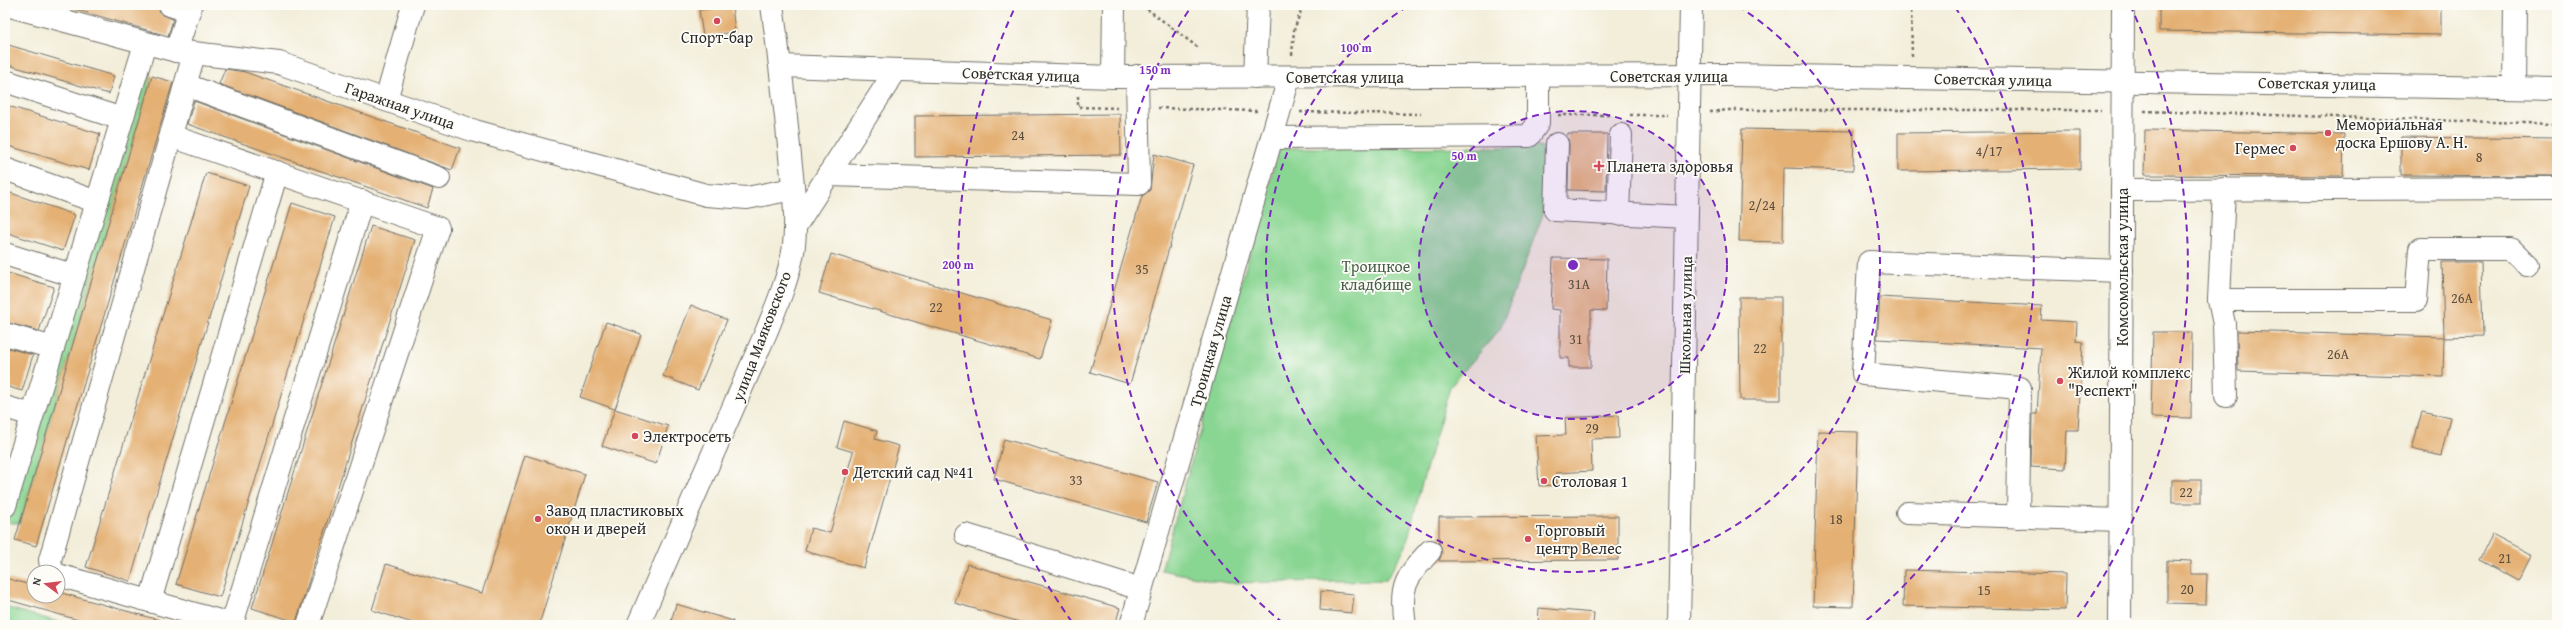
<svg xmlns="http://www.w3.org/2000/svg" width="2562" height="630" font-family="'Gentium Book Plus',serif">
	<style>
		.green { fill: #89d592; stroke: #5a805e }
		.building { fill: #e4b073 }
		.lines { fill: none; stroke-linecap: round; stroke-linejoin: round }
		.minor-casing { stroke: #716f68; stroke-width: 24 }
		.major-casing { stroke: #716f68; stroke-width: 24 }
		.path { stroke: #716f68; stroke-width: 2.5; stroke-dasharray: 3 3; stroke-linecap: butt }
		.minor { stroke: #fff; stroke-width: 22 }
		.major { stroke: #fff; stroke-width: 22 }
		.ring { fill: none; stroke: #7b2cbf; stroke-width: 2; stroke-dasharray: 7 5 }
		.poi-dot { fill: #d1495b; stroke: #fdfcf7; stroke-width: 1.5 }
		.labels { text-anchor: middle; stroke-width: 3.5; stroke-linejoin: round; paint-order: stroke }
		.number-label { font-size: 14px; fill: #594c3d }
		.poi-label { font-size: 16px; fill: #2b2b2b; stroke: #fdfcf7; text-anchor: start }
		.street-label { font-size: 16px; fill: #2b2b2b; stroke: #fdfcf7 }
		.park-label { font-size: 16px; fill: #475e4a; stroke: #fdfcf7 }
		.centre { fill: #7b2cbf; stroke: #fdfcf7; stroke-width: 2 }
		.ring-label { font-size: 12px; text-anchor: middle; font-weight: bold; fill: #7b2cbf; stroke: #fdfcf7; stroke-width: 3.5; stroke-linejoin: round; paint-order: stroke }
	</style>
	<rect width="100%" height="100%" fill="#fdfcf7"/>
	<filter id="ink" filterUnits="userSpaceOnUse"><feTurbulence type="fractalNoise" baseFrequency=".025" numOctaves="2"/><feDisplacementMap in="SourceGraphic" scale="8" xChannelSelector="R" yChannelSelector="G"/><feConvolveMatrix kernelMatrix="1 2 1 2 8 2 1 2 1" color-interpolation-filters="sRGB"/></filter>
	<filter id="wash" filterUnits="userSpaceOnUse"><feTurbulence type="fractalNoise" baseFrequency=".012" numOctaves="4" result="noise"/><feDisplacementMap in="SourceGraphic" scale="16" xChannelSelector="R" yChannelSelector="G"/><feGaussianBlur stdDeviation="0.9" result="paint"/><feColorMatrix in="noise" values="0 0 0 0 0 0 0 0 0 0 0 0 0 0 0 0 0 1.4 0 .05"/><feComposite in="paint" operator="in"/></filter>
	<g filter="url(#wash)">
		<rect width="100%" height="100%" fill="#f3eeda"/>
		<g class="green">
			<polygon points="145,76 152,76 20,523 10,523 6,516"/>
			<polygon points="1545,147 1542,217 1500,329 1450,387 1422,483 1406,546 1386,580 1227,583 1161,570 1279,148"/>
			<polygon points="5,607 69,625 5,625"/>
		</g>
		<g id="blocks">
			<g class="building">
				<polygon points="74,5 149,5 158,8 161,14 173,19 168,36 74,9"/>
				<polygon points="2159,5 2441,5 2441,35 2159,31"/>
				<polygon points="732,6 735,32 703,36 699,10"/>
				<polygon points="5,44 114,76 109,94 5,64"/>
				<polygon points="225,69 245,72 460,148 452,170 219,84"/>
				<polygon points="152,76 173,82 36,546 15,540"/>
				<polygon points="194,101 433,189 427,208 187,124"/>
				<polygon points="5,105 100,134 89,170 5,145"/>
				<polygon points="1120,114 1121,155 915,157 915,116"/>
				<polygon points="1742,129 1854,131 1853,170 1784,168 1783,242 1739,241"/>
				<polygon points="2145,130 2344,134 2343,176 2144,175"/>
				<polygon points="2080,131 2080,169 1898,171 1898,133"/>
				<polygon points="1567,134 1607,134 1606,191 1568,190 1569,144"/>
				<polygon points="2401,137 2557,139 2557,176 2401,175"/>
				<polygon points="1154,154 1193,165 1130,384 1090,372 1142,196 1150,190"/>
				<polygon points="206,173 249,186 130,581 86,567"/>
				<polygon points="5,191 75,215 63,251 5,232"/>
				<polygon points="292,203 335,217 220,597 176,584"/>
				<polygon points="371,226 415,240 296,622 252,608"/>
				<polygon points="831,254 1052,320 1040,359 819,293"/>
				<polygon points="1553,258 1607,259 1606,311 1591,310 1591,367 1569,367 1569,358 1560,358 1560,310 1551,309"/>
				<polygon points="2442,262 2481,262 2483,336 2444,337"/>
				<polygon points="5,272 54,287 39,331 5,322"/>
				<polygon points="1739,297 1781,297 1781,400 1740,400"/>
				<polygon points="1880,297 2042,306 2041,320 2077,322 2076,341 2083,342 2078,430 2067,430 2065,469 2031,467 2032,414 2037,414 2041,348 1877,339"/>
				<polygon points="691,305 727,320 698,390 663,376"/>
				<polygon points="606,322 641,334 615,409 580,397"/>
				<polygon points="2237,331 2444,337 2443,377 2238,371"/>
				<polygon points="2153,332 2192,332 2191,418 2151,417"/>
				<polygon points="5,347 33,355 22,391 5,386"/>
				<polygon points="615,409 668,426 656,464 602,446"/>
				<polygon points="2422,411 2450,417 2441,456 2412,449"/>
				<polygon points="1618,415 1619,438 1591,439 1592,471 1556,473 1557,485 1539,486 1536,436 1566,435 1565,418"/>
				<polygon points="844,421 877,431 875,439 899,446 864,568 805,551 811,528 830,533 853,452 837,447"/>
				<polygon points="1818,431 1858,432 1853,607 1813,606"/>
				<polygon points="1004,439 1158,482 1146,522 994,479"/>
				<polygon points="525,455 585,474 539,625 419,625 372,610 386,564 482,593"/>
				<rect x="2172" y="480" width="29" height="23"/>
				<polygon points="1618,516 1618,560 1439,561 1442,553 1439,542 1439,517"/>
				<polygon points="2492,534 2532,555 2519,581 2479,560"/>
				<polygon points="2167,560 2191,561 2191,574 2207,574 2206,604 2167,603"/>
				<polygon points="967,564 1120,608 1115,625 1030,625 955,603"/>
				<polygon points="1904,570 2066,574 2065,610 1903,606"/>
				<polygon points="5,578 34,586 34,596 58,596 58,592 159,620 158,625 96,625 5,599"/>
				<polygon points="1321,591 1354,594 1352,613 1320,610"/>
				<polygon points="676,604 733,621 732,625 670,625"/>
				<polygon points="1539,608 1594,613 1593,625 1538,625"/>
			</g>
		</g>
	</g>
	<g filter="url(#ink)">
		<use href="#blocks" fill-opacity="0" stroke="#716f68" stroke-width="1"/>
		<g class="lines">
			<defs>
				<g id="minor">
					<polyline points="6,5 176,51 279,63 475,131 706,195 747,198 793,189"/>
					<polyline points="170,5 189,11"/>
					<polyline points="176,51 191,5"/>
					<polyline points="781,66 1113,77 1730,75 2557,89"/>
					<polyline points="1113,77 1114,5"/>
					<polyline points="1255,77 1258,5"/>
					<polyline points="5,81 122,119"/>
					<polyline points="186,85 439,178"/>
					<polyline points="2514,87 2515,5"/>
					<polyline points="386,100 413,5"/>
					<polyline points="171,136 438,228 308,625"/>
					<polyline points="1272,138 1529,136 1538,123 1538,76"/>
					<polyline points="1557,144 1555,210 1686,217"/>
					<polyline points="5,169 97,202"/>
					<polyline points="828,175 1139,184 1137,76"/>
					<polyline points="2224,189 2219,300 2416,300 2420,249 2511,249 2527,265"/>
					<polyline points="2122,190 2557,188"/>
					<polyline points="1618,214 1621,135"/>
					<polyline points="796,225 896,70"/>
					<polyline points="5,254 75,276"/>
					<polyline points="2219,300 2224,324 2226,396"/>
					<polyline points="5,334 53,348"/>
					<polyline points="5,407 32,415"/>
					<polyline points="5,506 145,44"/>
					<polyline points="1907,513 2121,520"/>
					<polyline points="2018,517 2020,388 1863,374 1869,262 2122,271"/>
					<polyline points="966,535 1141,589"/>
					<polyline points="52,572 50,560 194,54"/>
					<polyline points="58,575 234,625"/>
					<polyline points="150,601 277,172"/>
					<polyline points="232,624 362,201"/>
					<path d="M638,625L767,330C777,305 788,279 793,252C798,221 793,187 790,156C785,105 779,55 772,5"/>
					<polyline points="1131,625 1289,78"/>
					<path d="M1405,625C1399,588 1405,578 1430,551"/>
					<polyline points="2120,625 2123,5"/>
				</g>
				<polyline id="major" points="1679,625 1691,5"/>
			</defs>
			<use href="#minor" class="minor-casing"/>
			<use href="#major" class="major-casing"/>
			<g class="path">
				<polyline points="1136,5 1147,9 1200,49"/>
				<polyline points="1911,5 1912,57"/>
				<polyline points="1292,55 1294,30 1303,5"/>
				<polyline points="1078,96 1078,107 1117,108"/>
				<polyline points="1158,108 1257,111"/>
				<polyline points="2144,111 2557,124"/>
				<polyline points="1300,112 1421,114"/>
				<polyline points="1710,112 1728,110 2101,110"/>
				<polyline points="1558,115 1611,115"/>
				<polyline points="1630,115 1667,115"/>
			</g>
			<use href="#minor" class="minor"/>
			<use href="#major" class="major"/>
		</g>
	</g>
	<circle cx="1573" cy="265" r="154" fill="#7b2cbf" fill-opacity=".12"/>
	<g class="ring">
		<circle cx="1573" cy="265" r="154"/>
		<path d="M1738 6A307 307 0 1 1 1408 6"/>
		<path d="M1283 623A461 461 0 0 1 1191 7M1955 7A461 461 0 0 1 1863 623"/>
		<path d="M1072 622A615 615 0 0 1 1016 5M2130 5A615 615 0 0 1 2074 622"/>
	</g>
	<g class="poi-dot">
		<circle cx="717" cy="21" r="4"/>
		<circle cx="2328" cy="133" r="4"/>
		<circle cx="2293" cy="148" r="4"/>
		<path d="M1597 160h4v4h4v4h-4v4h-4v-4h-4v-4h4z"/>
		<circle cx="2060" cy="381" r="4"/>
		<circle cx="635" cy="436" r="4"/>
		<circle cx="845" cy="472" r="4"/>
		<circle cx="1544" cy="481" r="4"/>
		<circle cx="538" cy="519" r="4"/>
		<circle cx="1528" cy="539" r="4"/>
	</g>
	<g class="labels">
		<g class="number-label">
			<text x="1018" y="140">24</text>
			<text x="1989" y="156">4/17</text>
			<text x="2479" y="162">8</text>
			<text x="1762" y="210">2/24</text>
			<text x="1142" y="274">35</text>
			<text x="1579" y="289">31А</text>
			<text x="2462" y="303">26А</text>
			<text x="936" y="312">22</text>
			<text x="1576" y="344">31</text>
			<text x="1760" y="353">22</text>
			<text x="2338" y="359">26А</text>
			<text x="1592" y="433">29</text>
			<text x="1076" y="485">33</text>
			<text x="2186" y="497">22</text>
			<text x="1836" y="524">18</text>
			<text x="2505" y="563">21</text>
			<text x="2187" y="594">20</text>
			<text x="1984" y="595">15</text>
		</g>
		<g class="poi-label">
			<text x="717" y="43" text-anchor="middle">Спорт-бар</text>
			<text x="2336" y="130">Мемориальная<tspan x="2336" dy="18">доска Ершову А. Н.</tspan></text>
			<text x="2285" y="154" text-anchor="end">Гермес</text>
			<text x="1607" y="172">Планета здоровья</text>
			<text x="2068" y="378">Жилой комплекс<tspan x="2068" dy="18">"Респект"</tspan></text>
			<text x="643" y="442">Электросеть</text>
			<text x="853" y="478">Детский сад №41</text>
			<text x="1552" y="487">Столовая 1</text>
			<text x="546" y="516">Завод пластиковых<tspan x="546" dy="18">окон и дверей</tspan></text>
			<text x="1536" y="536">Торговый<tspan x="1536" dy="18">центр Велес</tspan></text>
		</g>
		<g class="street-label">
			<text transform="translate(1021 74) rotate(2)" y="6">Советская улица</text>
			<text x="1669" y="82">Советская улица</text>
			<text x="1345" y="83">Советская улица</text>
			<text transform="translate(1993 79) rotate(1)" y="6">Советская улица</text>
			<text transform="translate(2317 83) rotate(1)" y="6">Советская улица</text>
			<text transform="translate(400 105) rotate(19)" y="6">Гаражная улица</text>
			<text transform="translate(2122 267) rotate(-90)" y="6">Комсомольская улица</text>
			<text transform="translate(1685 315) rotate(-89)" y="6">Школьная улица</text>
			<text transform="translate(761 336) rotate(-69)" y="6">улица Маяковского</text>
			<text transform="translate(1210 351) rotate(-74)" y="6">Троицкая улица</text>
		</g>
		<g class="park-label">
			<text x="1376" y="272">Троицкое<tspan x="1376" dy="18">кладбище</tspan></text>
		</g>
	</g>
	<circle cx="1573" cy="265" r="6" class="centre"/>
	<g class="ring-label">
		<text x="1356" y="52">100 m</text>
		<text x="1155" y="74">150 m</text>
		<text x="1464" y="160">50 m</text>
		<text x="958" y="269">200 m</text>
	</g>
	<rect width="2562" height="630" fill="none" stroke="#fdfcf7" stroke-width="20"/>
	<g transform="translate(46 584) rotate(285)"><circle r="19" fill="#fdfcf7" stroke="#a9a8a5"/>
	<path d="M0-3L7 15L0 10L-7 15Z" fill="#d1495b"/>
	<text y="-6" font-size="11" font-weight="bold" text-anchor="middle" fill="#2b2b2b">N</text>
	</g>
</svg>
